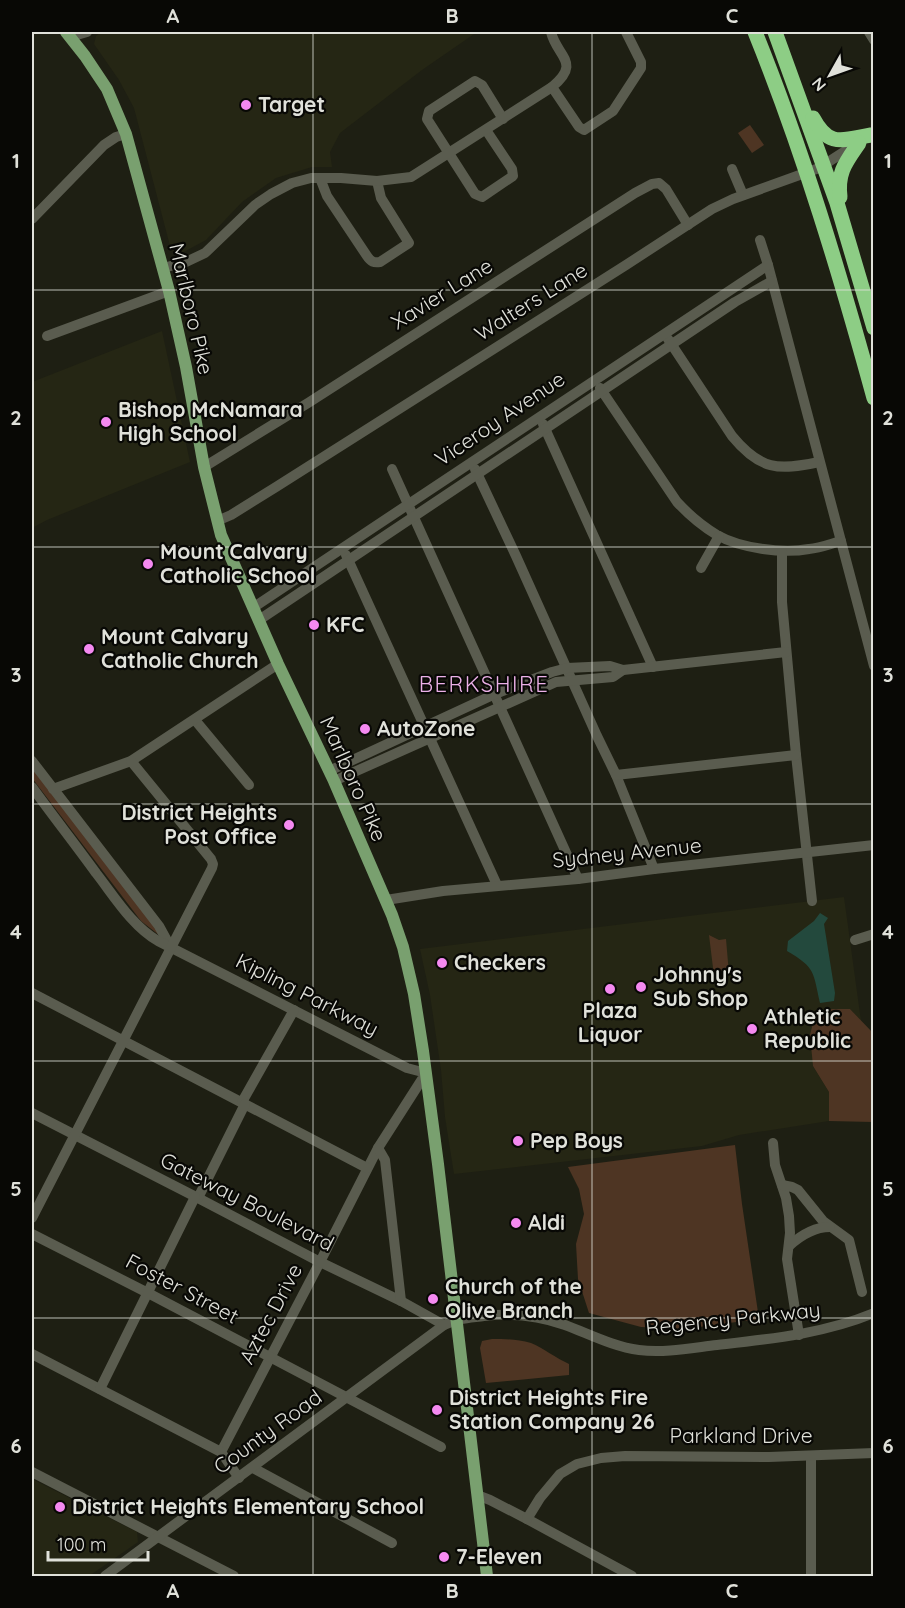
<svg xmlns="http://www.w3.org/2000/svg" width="905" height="1608" font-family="Quicksand,sans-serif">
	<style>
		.built { fill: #252614 }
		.green { fill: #4e3523 }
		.water { fill: #23493d }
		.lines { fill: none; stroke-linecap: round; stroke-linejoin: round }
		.minor { stroke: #5a5c4f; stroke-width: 10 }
		.major { stroke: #79a06f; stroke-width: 12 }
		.highway { stroke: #8dcd85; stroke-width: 15 }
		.grid { fill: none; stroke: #e0e1da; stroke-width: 1.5; stroke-opacity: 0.55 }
		.poi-dot { fill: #f489f0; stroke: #080805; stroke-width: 2 }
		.labels { text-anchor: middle; stroke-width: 4.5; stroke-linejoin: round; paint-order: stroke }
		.poi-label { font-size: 21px; font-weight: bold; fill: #e0e1da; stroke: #080805; text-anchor: start }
		.street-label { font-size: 21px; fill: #e0e1da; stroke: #080805 }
		.neighbourhood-label { font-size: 22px; letter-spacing: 1.5px; fill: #ebb0e7; stroke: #080805 }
		.neatline { fill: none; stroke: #e0e1da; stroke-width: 2 }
		.grid-label { font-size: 20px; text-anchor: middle; font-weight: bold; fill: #e0e1da }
	</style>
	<rect width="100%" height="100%" fill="#1e1f13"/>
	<g class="built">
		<polygon points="101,32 477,32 422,70 340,133 330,152 332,167 312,167 276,178 242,202 206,240 180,254 174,253 170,246 134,108 119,80 94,44 96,36"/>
		<polygon points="162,331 190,462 47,520 32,528 32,382"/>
		<polygon points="844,897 861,1021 850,1009 813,1066 829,1092 829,1121 739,1135 702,1146 454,1174 445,1117 441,1070 430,995 420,949"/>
		<polygon points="32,1479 137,1532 138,1542 89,1576 32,1576"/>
	</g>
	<g class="green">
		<polygon points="750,125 764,145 752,153 738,133"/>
		<polygon points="32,765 161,932 159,935 141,921 32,778"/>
		<polygon points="709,935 719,940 726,939 729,974 714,976"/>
		<polygon points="832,1009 850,1009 873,1033 873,1122 829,1121 829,1092 813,1066 810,1035 815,1015"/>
		<polygon points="735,1145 742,1204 759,1319 684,1329 641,1327 589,1313 578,1279 576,1244 584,1214 579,1189 568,1167"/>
		<path d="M492,1339C505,1339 518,1339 531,1343C543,1348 556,1358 569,1364V1375L486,1383L480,1348L482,1341Z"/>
	</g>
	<path class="water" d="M820,913L828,918L824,924L835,993L834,1001L820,1003C813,972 816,968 787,951L788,941L814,921Z"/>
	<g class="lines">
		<g class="minor">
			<path d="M551,32C557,57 582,62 552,87L579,127L584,130L613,111L641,68V62L626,32"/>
			<polyline points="869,32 874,40"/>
			<polyline points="70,37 87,32"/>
			<polyline points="486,130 512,169 513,176 482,197 475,194 427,119 429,111 475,81 482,85 503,119"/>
			<polyline points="732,169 743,195"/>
			<path d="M320,178L327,196L367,256C371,262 374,263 380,262L409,243L381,198L377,181"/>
			<polyline points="32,219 104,145 116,137 126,134"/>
			<polyline points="760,240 768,265 874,666"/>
			<polyline points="163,268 186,262 205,253 255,205 271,194 292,183 311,178 341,178 377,181 411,177 552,87"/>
			<polyline points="47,336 169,291"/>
			<path d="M668,339L732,436C760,470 778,471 819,462"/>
			<path d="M600,388L677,502C689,515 702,526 717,535C740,548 782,554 809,549C820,548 830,544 841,541"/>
			<polyline points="543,424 653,667"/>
			<polyline points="204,467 308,403 635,193 652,184 659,183 666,189 688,225"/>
			<polyline points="392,469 578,879"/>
			<polyline points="475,469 516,556 597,736 616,775 654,869"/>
			<polyline points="217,521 231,515 276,487 626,265 712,209 733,199 819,168 853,146"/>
			<polyline points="782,551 782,602 796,755 812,901"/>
			<polyline points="346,555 497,885"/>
			<polyline points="701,568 719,536"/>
			<polyline points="254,607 768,265"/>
			<polyline points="259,620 735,302 772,281"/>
			<polyline points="195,720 249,785"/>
			<polyline points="32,761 159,926 171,948"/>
			<polyline points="329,771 495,694 552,672 567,668 610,666 623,670 786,652"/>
			<polyline points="616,775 796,755"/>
			<polyline points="334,781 556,682 613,677 623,670"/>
			<path d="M32,787C53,816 75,844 96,873C114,896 132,926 158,941L407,1068L426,1073L378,1148L320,1262L221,1452L239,1478"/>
			<polyline points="53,789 131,761 278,664"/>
			<polyline points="386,900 443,891 578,879 654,869 874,845"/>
			<polyline points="855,940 874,934"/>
			<polyline points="32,993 367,1168"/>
			<polyline points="242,1102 294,1010"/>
			<polyline points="32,1113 198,1198 320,1262 401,1301 444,1325"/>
			<polyline points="773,1143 775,1165 786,1198 789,1216 790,1233 787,1259 799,1335"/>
			<polyline points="378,1148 385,1160 401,1301"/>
			<polyline points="782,1185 792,1187 798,1190 823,1221 849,1240 862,1292"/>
			<polyline points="198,1198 245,1104"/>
			<polyline points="32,1218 212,868 213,864 211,859 131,761"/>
			<polyline points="32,1234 148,1293 441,1447"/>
			<path d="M789,1246C800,1236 815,1227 830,1227"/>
			<polyline points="32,1354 221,1452"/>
			<polyline points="100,1389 195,1197"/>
			<polyline points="811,1456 811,1576"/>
			<polyline points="253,1468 392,1543"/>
			<polyline points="32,1472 234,1576"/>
			<polyline points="477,1495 490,1500 527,1519 632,1576"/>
			<polyline points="527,1519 540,1498 560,1474 577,1464 601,1458 625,1456 769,1457 874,1453"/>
			<path d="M105,1576L444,1325C458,1318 469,1318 484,1316C511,1313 539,1316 565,1325C589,1334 614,1347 639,1350C665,1353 691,1348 717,1345C770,1339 823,1334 874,1313"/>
		</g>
		<polyline class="major" points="66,32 85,56 107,89 126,134 169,291 186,367 204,467 221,535 278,664 334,781 392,915 403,947 414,994 423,1051 438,1164 487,1576"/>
		<g class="highway">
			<path d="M755,32C803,151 840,274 874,398"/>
			<polyline points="775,32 837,203 874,328"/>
			<path d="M813,118C829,148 842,140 871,135"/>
			<path d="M840,197C837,172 846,162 859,143"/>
		</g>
	</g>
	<path class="grid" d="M313,32V1576M592,32V1576M32,290H874M32,547H874M32,804H874M32,1061H874M32,1318H874"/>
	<g class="poi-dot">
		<circle cx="246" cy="105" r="6"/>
		<circle cx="106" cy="422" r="6"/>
		<circle cx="148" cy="564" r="6"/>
		<circle cx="314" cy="625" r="6"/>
		<circle cx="89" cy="649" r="6"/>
		<circle cx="365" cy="729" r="6"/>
		<circle cx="289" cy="825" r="6"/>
		<circle cx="442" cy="963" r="6"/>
		<circle cx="641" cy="987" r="6"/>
		<circle cx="610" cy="989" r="6"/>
		<circle cx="752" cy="1029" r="6"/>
		<circle cx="518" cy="1141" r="6"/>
		<circle cx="516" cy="1223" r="6"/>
		<circle cx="433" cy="1299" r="6"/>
		<circle cx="437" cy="1410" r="6"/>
		<circle cx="60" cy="1507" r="6"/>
		<circle cx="444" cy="1557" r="6"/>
	</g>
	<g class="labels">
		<g class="poi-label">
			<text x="258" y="112">Target</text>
			<text x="118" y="417">Bishop McNamara<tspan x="118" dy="24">High School</tspan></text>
			<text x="160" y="559">Mount Calvary<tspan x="160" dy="24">Catholic School</tspan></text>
			<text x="326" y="632">KFC</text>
			<text x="101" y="644">Mount Calvary<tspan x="101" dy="24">Catholic Church</tspan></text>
			<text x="377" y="736">AutoZone</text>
			<text x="277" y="820" text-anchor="end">District Heights<tspan x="277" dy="24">Post Office</tspan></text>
			<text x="454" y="970">Checkers</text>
			<text x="653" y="982">Johnny's<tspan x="653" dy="24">Sub Shop</tspan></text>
			<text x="610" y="1018" text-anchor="middle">Plaza<tspan x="610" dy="24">Liquor</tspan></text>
			<text x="764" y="1024">Athletic<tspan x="764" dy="24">Republic</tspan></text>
			<text x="530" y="1148">Pep Boys</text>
			<text x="528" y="1230">Aldi</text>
			<text x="445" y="1294">Church of the<tspan x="445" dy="24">Olive Branch</tspan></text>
			<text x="449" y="1405">District Heights Fire<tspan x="449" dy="24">Station Company 26</tspan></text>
			<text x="72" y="1514">District Heights Elementary School</text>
			<text x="456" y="1564">7-Eleven</text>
		</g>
		<g class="street-label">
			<text transform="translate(442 294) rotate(-32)" y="7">Xavier Lane</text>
			<text transform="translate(531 302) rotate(-32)" y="7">Walters Lane</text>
			<text transform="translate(191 309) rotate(77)" y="7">Marlboro Pike</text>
			<text transform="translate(500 419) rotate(-34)" y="7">Viceroy Avenue</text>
			<text transform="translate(353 779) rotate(66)" y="7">Marlboro Pike</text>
			<text transform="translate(627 853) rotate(-6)" y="7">Sydney Avenue</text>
			<text transform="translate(307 995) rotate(27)" y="7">Kipling Parkway</text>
			<text transform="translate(247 1202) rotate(27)" y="7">Gateway Boulevard</text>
			<text transform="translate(182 1289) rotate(28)" y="7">Foster Street</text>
			<text transform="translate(271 1314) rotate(-62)" y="7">Aztec Drive</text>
			<text transform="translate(733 1319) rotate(-6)" y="7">Regency Parkway</text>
			<text transform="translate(268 1432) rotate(-36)" y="7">County Road</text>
			<text x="741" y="1443">Parkland Drive</text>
		</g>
		<g class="neighbourhood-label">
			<text x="484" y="692">BERKSHIRE</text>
		</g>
	</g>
	<rect width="905" height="1608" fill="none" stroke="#080805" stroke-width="66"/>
	<g transform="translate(830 75) rotate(230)" stroke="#080805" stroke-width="4.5" paint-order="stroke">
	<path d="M0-4.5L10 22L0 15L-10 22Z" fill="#e0e1da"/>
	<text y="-9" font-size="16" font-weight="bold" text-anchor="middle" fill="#e0e1da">N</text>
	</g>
	<path d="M48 1551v9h100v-9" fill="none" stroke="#e0e1da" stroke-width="3"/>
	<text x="57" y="1551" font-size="18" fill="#e0e1da" stroke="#080805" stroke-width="4.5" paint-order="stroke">100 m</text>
	<rect x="33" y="33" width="839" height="1542" class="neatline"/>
	<g class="grid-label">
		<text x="173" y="23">A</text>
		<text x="452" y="23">B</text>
		<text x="732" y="23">C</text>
		<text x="16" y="168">1</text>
		<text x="888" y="168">1</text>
		<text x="16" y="425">2</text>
		<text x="888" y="425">2</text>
		<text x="16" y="682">3</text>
		<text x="888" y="682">3</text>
		<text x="16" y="939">4</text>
		<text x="888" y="939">4</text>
		<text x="16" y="1196">5</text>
		<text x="888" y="1196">5</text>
		<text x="16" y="1453">6</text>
		<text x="888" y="1453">6</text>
		<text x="173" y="1598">A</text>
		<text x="452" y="1598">B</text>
		<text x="732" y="1598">C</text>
	</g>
</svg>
